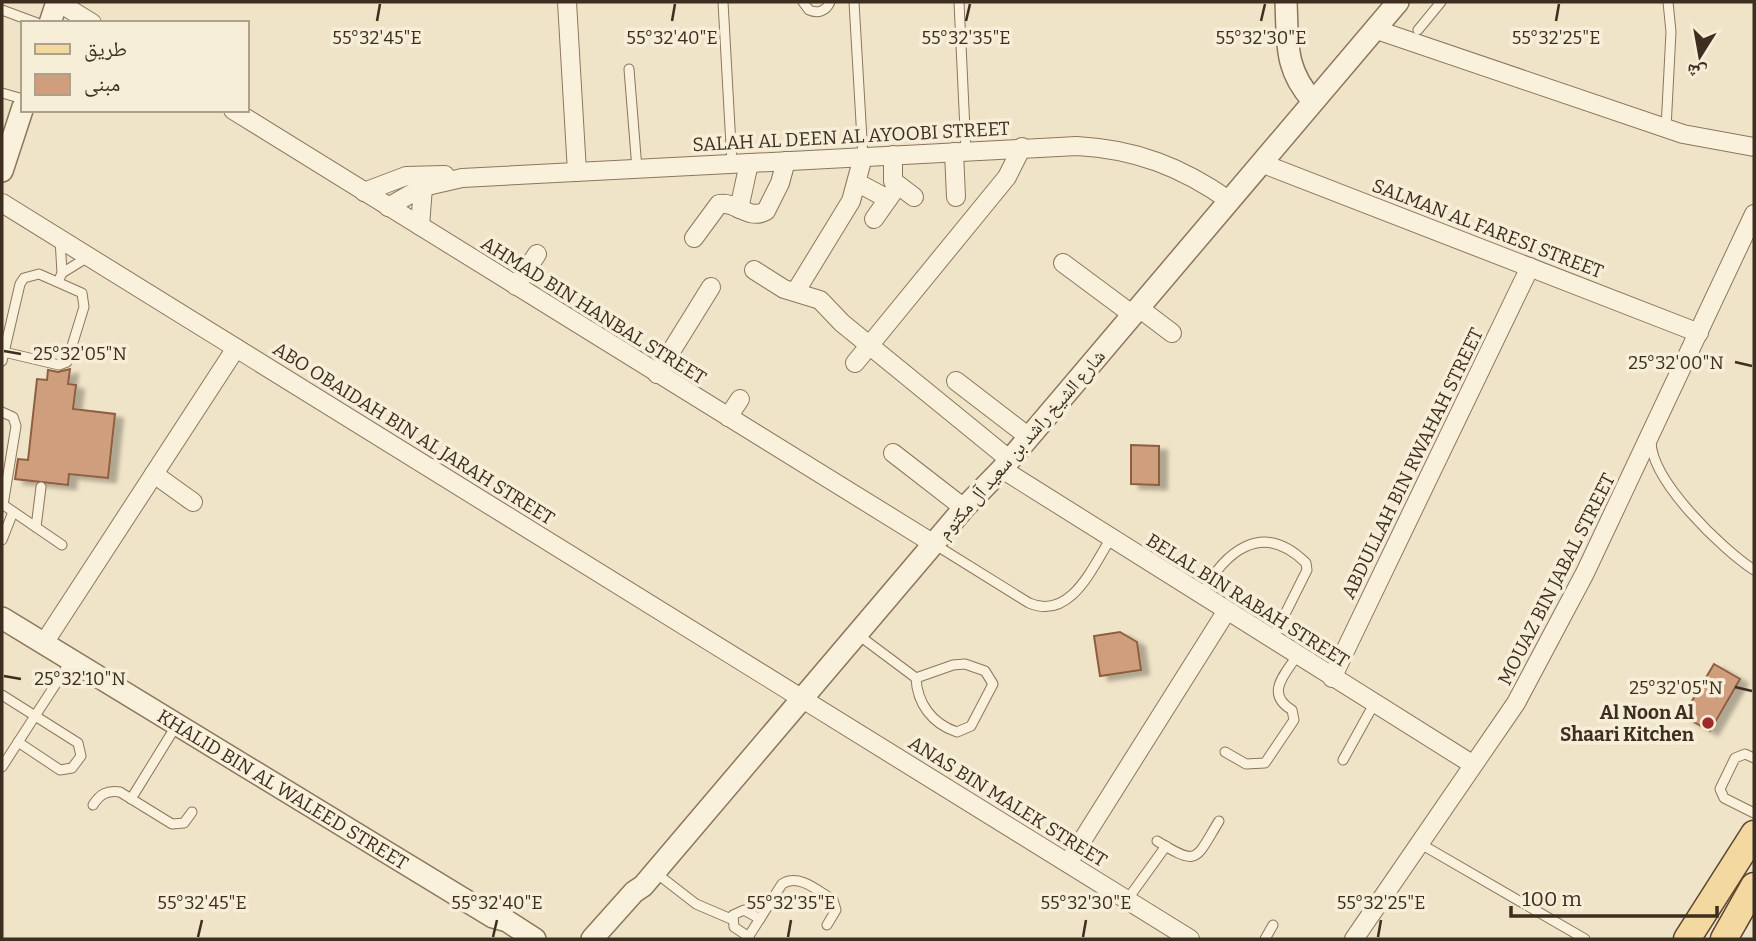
<svg xmlns="http://www.w3.org/2000/svg" width="1756" height="941" font-family="Bitter,'Noto Naskh Arabic',serif">
	<style>
		.building { fill: #cf9f7d; stroke: #8d5f41; stroke-width: 2; filter: url(#shadow) }
		.lines { fill: none; stroke-linecap: round; stroke-linejoin: round }
		.service-casing { stroke: #8d765c; stroke-width: 11 }
		.minor-casing { stroke: #8d765c; stroke-width: 20 }
		.tertiary-casing { stroke: #8d765c; stroke-width: 24 }
		.primary-casing { stroke: #5b4430; stroke-width: 29 }
		.service { stroke: #faf1dc; stroke-width: 9 }
		.minor { stroke: #faf1dc; stroke-width: 18 }
		.tertiary { stroke: #faf1dc; stroke-width: 21 }
		.primary { stroke: #f3d9a0; stroke-width: 26 }
		.ticks { fill: none; stroke: #3d2e20; stroke-width: 2.5 }
		.poi-dot { fill: #9e2a2b; stroke: #f7eed8; stroke-width: 2.5 }
		.labels { text-anchor: middle; stroke-width: 7; stroke-linejoin: round; paint-order: stroke }
		.street-label { font-size: 19px; fill: #3d2e20; stroke: #f7eed8 }
		.poi-label { font-size: 19px; font-weight: bold; fill: #3d2e20; stroke: #f7eed8; text-anchor: end }
		.ticks-label { font-size: 18px; text-anchor: middle; fill: #3d2e20; stroke: #f7eed8; stroke-width: 7; stroke-linejoin: round; paint-order: stroke }
	</style>
	<defs>
		<filter id="shadow"><feDropShadow dx="8" dy="4.5" stdDeviation="2" flood-color="#0004"/></filter>
	</defs>
	<rect width="100%" height="100%" fill="#f0e4c8"/>
	<g class="building">
		<polygon points="70,369 68,384 76,385 73,409 115,414 108,478 69,474 68,485 15,479 18,459 28,460 37,379 47,380 48,370 58,372"/>
		<polygon points="1131,445 1159,446 1159,485 1131,484"/>
		<polygon points="1120,632 1137,642 1141,670 1100,676 1094,636"/>
		<polygon points="1714,664 1740,679 1710,731 1683,716"/>
	</g>
	<g class="lines">
		<defs>
			<g id="service">
				<polyline points="723,2 732,164"/>
				<path d="M803,2L809,10C818,14 826,11 830,2"/>
				<polyline points="854,2 863,157"/>
				<polyline points="959,2 966,152"/>
				<polyline points="2,10 37,23"/>
				<polyline points="1418,30 1441,2"/>
				<polyline points="629,69 637,169"/>
				<polyline points="2,93 23,99"/>
				<polyline points="1666,128 1671,32 1668,2"/>
				<polyline points="62,273 88,257"/>
				<polyline points="58,282 62,273 60,239"/>
				<polyline points="2,361 20,284 24,278 39,274 82,293 84,307 67,362 59,365 4,352"/>
				<polyline points="2,412 13,417 16,426 3,505"/>
				<path d="M1651,441C1651,481 1722,549 1754,570"/>
				<polyline points="2,504 62,545"/>
				<polyline points="36,527 41,487"/>
				<polyline points="2,540 13,512"/>
				<path d="M934,544L1029,603C1071,621 1093,566 1111,538"/>
				<path d="M1201,596C1224,552 1262,519 1306,563L1307,570L1272,640"/>
				<polyline points="857,634 916,678"/>
				<path d="M965,664L985,671L993,684L971,726L957,732C932,724 917,703 916,678L953,665Z"/>
				<polyline points="2,695 78,743 81,756 72,768 60,770 18,742"/>
				<path d="M1225,752L1246,764L1265,763L1294,720L1292,710C1265,694 1284,675 1297,656"/>
				<polyline points="1754,758 1745,754 1735,758 1720,789 1724,798 1754,813"/>
				<polyline points="1343,760 1374,704"/>
				<polyline points="2,767 70,662"/>
				<polyline points="131,799 176,726"/>
				<path d="M93,805C100,794 107,790 120,792L172,824L184,823L192,812"/>
				<path d="M1157,841C1199,867 1195,860 1219,821"/>
				<polyline points="1419,843 1585,939"/>
				<polyline points="656,873 696,904 731,919"/>
				<polyline points="1127,900 1166,846"/>
				<polyline points="749,937 734,927 733,915 744,910 760,919"/>
				<path d="M747,939L782,884C799,873 818,891 833,900L836,910L827,925"/>
				<polyline points="1265,939 1273,925"/>
			</g>
			<g id="minor">
				<polyline points="58,2 92,23"/>
				<polyline points="567,2 577,172"/>
				<polyline points="1374,29 1683,134 1754,147"/>
				<polyline points="233,110 934,544"/>
				<polyline points="954,152 956,197"/>
				<polyline points="893,155 893,181 914,197"/>
				<polyline points="1261,163 1699,333"/>
				<polyline points="858,183 888,199"/>
				<polyline points="364,192 406,176 445,175"/>
				<polyline points="2,203 1190,939"/>
				<path d="M388,207L423,187L462,178L1077,146C1135,149 1182,167 1230,201"/>
				<polyline points="739,209 749,163"/>
				<polyline points="874,219 898,185"/>
				<polyline points="420,226 423,187"/>
				<path d="M694,238L719,204C737,201 748,221 766,211L780,183L786,161"/>
				<polyline points="1063,263 1133,315"/>
				<polyline points="754,270 784,289 820,300 842,323 1010,460"/>
				<polyline points="516,286 537,254"/>
				<polyline points="796,291 851,201 863,157"/>
				<polyline points="1139,308 1172,333"/>
				<polyline points="855,363 1007,177 1022,147"/>
				<polyline points="657,374 711,287"/>
				<polyline points="956,381 1029,437"/>
				<polyline points="728,417 740,399"/>
				<polyline points="893,453 964,508"/>
				<polyline points="1002,469 1472,764"/>
				<polyline points="154,474 193,502"/>
				<polyline points="44,643 236,348"/>
				<polyline points="1332,678 1530,267"/>
				<polyline points="1068,863 1226,612"/>
				<polyline points="1354,939 1516,703 1585,573 1754,214"/>
			</g>
			<g id="tertiary">
				<path d="M1286,2C1288,43 1284,69 1313,101"/>
				<polyline points="50,23 57,2"/>
				<polyline points="2,171 23,107"/>
				<path id="s1" d="M2,618L493,917L507,921L535,939"/>
				<polyline points="592,939 634,892 643,886 964,508 1002,469 1398,2"/>
			</g>
			<g id="primary">
				<polyline points="1687,939 1754,834"/>
				<polyline points="1724,939 1754,886"/>
			</g>
		</defs>
		<use href="#service" class="service-casing"/>
		<use href="#minor" class="minor-casing"/>
		<use href="#tertiary" class="tertiary-casing"/>
		<use href="#primary" class="primary-casing"/>
		<use href="#service" class="service"/>
		<use href="#minor" class="minor"/>
		<use href="#tertiary" class="tertiary"/>
		<use href="#primary" class="primary"/>
	</g>
	<path class="ticks" d="M377,21L380,4M672,21L675,4M966,21L970,4M1261,21L1265,4M1556,21L1559,4M4,351L21,354M1735,362L1752,366M4,676L21,679M1735,687L1752,691M198,937L202,920M493,937L497,920M788,937L791,920M1083,937L1086,920M1378,937L1381,920"/>
	<circle class="poi-dot" cx="1708" cy="723" r="7"/>
	<g class="labels">
		<g class="street-label">
			<text transform="translate(851 136) rotate(-3)" y="7">SALAH AL DEEN AL AYOOBI STREET</text>
			<text transform="translate(1488 228) rotate(21)" y="7">SALMAN AL FARESI STREET</text>
			<text transform="translate(594 310) rotate(32)" y="7">AHMAD BIN HANBAL STREET</text>
			<text transform="translate(414 433) rotate(32)" y="7">ABO OBAIDAH BIN AL JARAH STREET</text>
			<text transform="translate(1021 444) rotate(-49)" y="7">شارع الشيخ راشد بن سعيد آل مكتوم</text>
			<text transform="translate(1412 463) rotate(-64)" y="7">ABDULLAH BIN RWAHAH STREET</text>
			<text transform="translate(1556 579) rotate(-63)" y="7">MOUAZ BIN JABAL STREET</text>
			<text transform="translate(1248 600) rotate(32)" y="7">BELAL BIN RABAH STREET</text>
			<text dy="7" stroke="none"><textPath href="#s1" startOffset="329">KHALID BIN AL WALEED STREET</textPath></text>
			<text transform="translate(1008 801) rotate(32)" y="7">ANAS BIN MALEK STREET</text>
		</g>
		<g class="poi-label">
			<text x="1694" y="719">Al Noon Al<tspan x="1694" dy="22">Shaari Kitchen</tspan></text>
		</g>
	</g>
	<g class="ticks-label">
		<text x="377" y="44">55°32'45"E</text>
		<text x="672" y="44">55°32'40"E</text>
		<text x="966" y="44">55°32'35"E</text>
		<text x="1261" y="44">55°32'30"E</text>
		<text x="1556" y="44">55°32'25"E</text>
		<text x="80" y="360">25°32'05"N</text>
		<text x="1676" y="369">25°32'00"N</text>
		<text x="80" y="685">25°32'10"N</text>
		<text x="1676" y="694">25°32'05"N</text>
		<text x="202" y="909">55°32'45"E</text>
		<text x="497" y="909">55°32'40"E</text>
		<text x="791" y="909">55°32'35"E</text>
		<text x="1086" y="909">55°32'30"E</text>
		<text x="1381" y="909">55°32'25"E</text>
	</g>
	<rect width="1756" height="941" fill="none" stroke="#3d2e20" stroke-width="7"/>
	<rect x="21" y="21" width="228" height="91" fill="#f7eed8" stroke="#ada18e" stroke-width="2"/>
	<rect x="35" y="44" width="35" height="10" fill="#f3d9a0" stroke="#ada18e" stroke-width="2"/>
	<text x="84" y="56" font-size="21" fill="#3d2e20">طريق</text>
	<rect x="35" y="74" width="35" height="21" fill="#cf9f7d" stroke="#ada18e" stroke-width="2"/>
	<text x="84" y="91" font-size="21" fill="#3d2e20">مبنى</text>
	<g transform="translate(1700 56) rotate(191)" stroke="#f7eed8" stroke-width="5" paint-order="stroke">
	<path d="M0-5L12 26L0 18L-12 26Z" fill="#3d2e20"/>
	<text y="-10" font-size="19" font-weight="bold" text-anchor="middle" fill="#3d2e20">ش</text>
	</g>
	<path d="M1511 906v10h206v-10" fill="none" stroke="#3d2e20" stroke-width="3.5"/>
	<text x="1522" y="906" font-size="21" fill="#3d2e20" stroke="#f7eed8" stroke-width="5" paint-order="stroke">100 m</text>
</svg>
